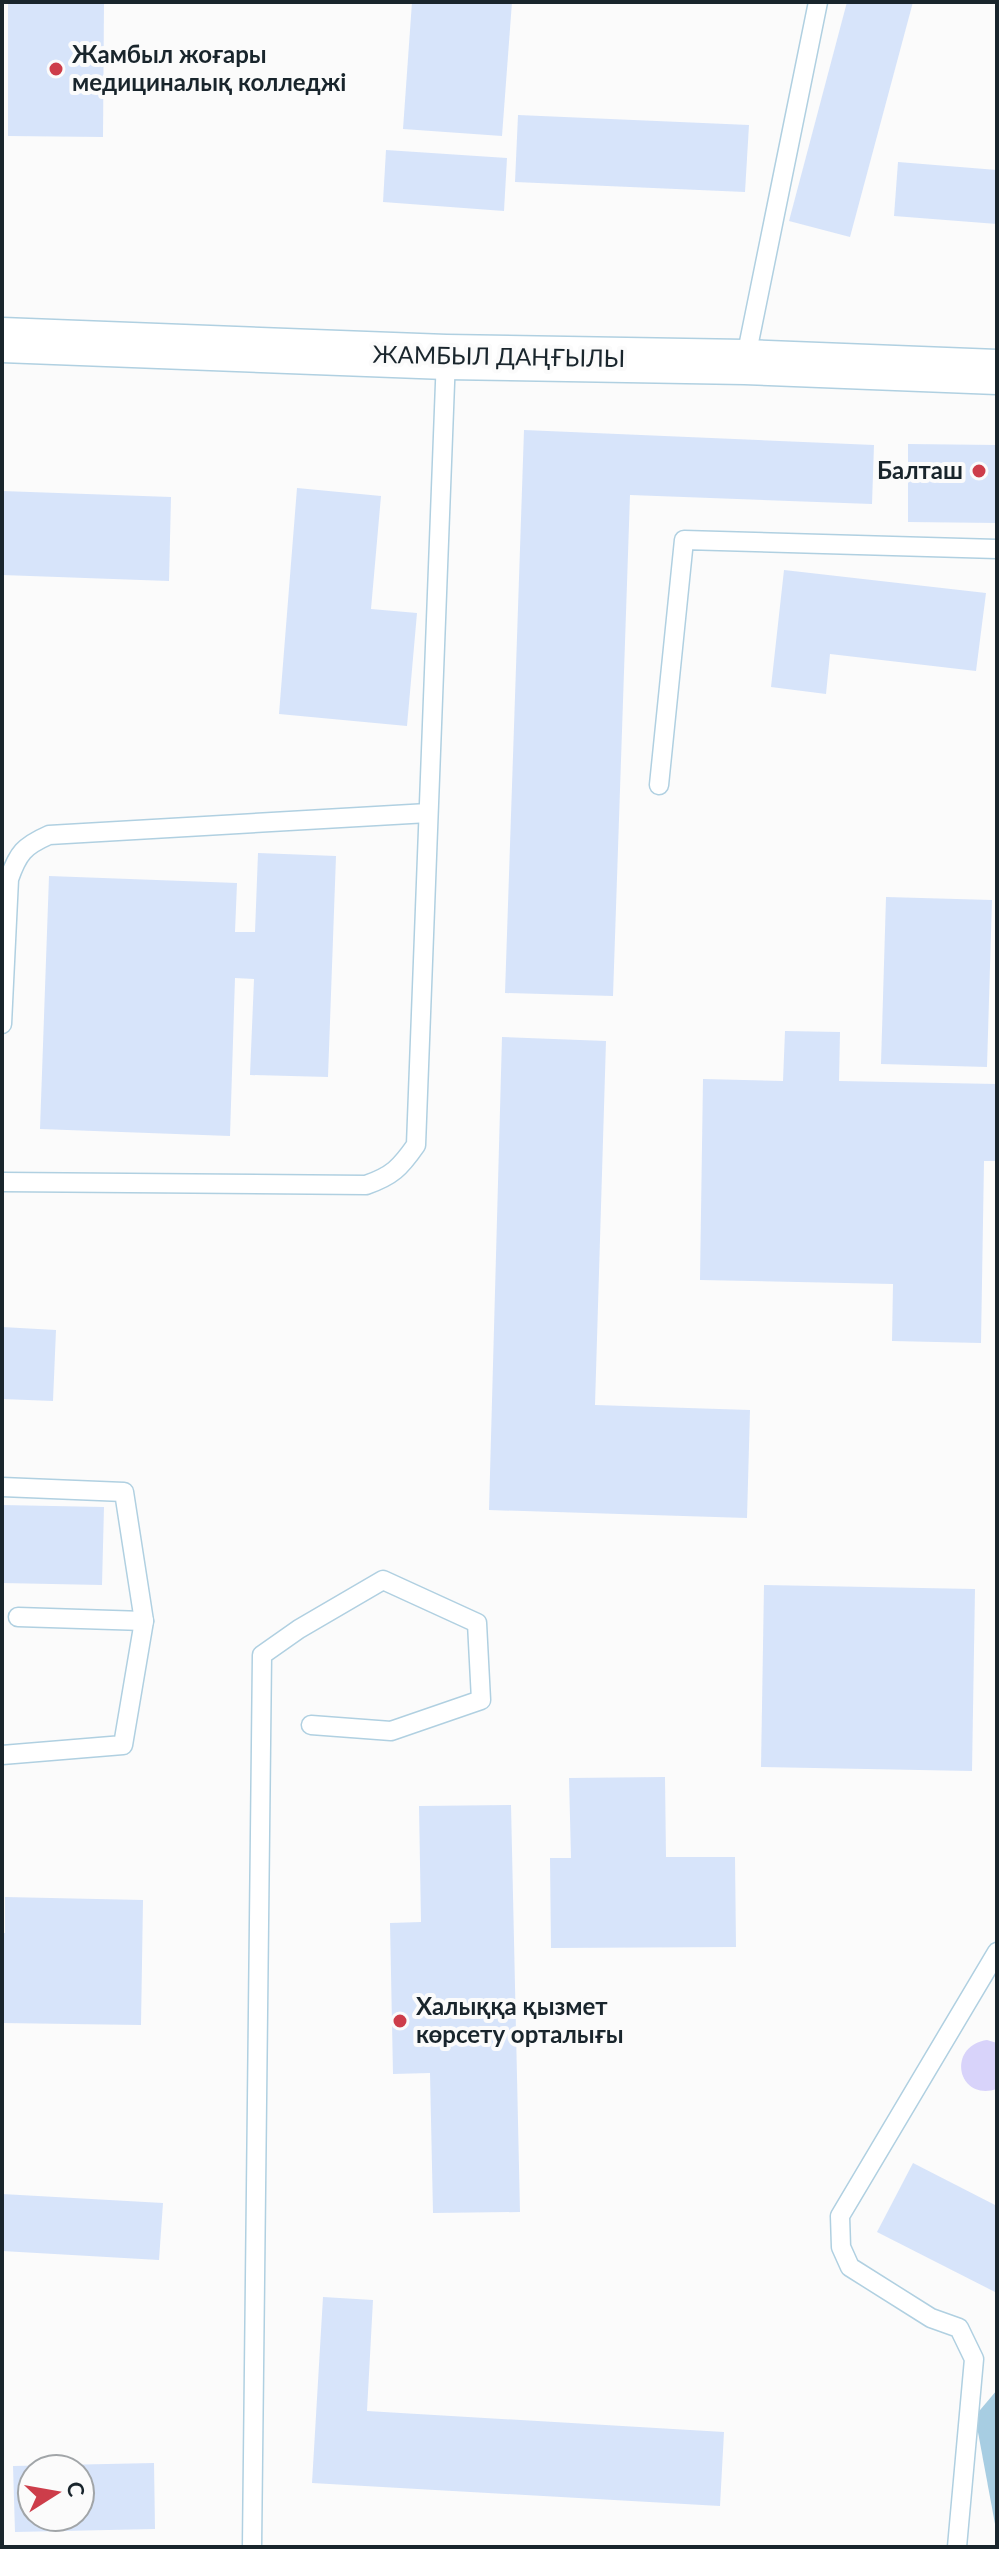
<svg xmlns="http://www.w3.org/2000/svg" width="999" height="2549" font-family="Lato,sans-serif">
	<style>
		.green { fill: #a7cde2 }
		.water { fill: #d8d3fa }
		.building { fill: #d7e4fa; fill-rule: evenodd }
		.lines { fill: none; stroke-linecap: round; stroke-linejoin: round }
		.service-casing { stroke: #b0d0e1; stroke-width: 21 }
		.primary-casing { stroke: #b0d0e1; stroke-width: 47 }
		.service { stroke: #fff; stroke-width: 18 }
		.primary { stroke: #fff; stroke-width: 44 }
		.poi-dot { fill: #cd3d4a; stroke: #fbfbfb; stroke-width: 3 }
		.labels { text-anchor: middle; stroke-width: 8; stroke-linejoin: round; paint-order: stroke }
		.poi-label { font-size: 24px; font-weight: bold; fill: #19252c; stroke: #fbfbfb; text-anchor: start }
		.street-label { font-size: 24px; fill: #19252c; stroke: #fbfbfb }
	</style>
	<rect width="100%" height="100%" fill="#fbfbfb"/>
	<polygon class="green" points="997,2390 997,2525 995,2524 975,2416"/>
	<path class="water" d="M987,2040L997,2043V2089C957,2102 946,2046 987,2040Z"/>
	<g class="building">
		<polygon points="8,2 104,2 103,137 8,136"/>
		<polygon points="412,2 512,2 502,136 403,129"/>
		<polygon points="847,2 913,2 850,237 789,221"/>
		<polygon points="518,115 749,125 745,192 515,182"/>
		<polygon points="386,150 507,158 504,211 383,202"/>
		<polygon points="898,162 997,170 997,224 894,216"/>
		<polygon points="524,430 874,445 872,504 630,495 613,996 505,993"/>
		<polygon points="908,444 997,445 997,523 908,522"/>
		<polygon points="297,488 381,496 371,609 417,613 407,726 279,714"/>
		<polygon points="2,491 171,497 169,581 2,575"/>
		<polygon points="784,570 986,593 976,671 830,654 826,694 771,687"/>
		<polygon points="258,853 336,856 328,1077 250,1075 254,979 235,978 230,1136 40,1129 49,876 237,883 235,932 255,932"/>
		<polygon points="886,897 992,900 987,1067 881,1064"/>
		<polygon points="785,1031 840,1032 839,1081 997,1084 997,1161 984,1161 981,1343 892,1341 893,1284 700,1280 703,1079 783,1081"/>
		<polygon points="502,1037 606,1041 595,1405 750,1410 747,1518 489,1510"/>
		<polygon points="2,1327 56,1330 53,1401 2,1399"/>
		<polygon points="2,1505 104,1507 102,1585 2,1583"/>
		<polygon points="764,1585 975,1589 972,1771 761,1767"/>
		<polygon points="665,1777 666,1857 735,1857 736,1947 551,1948 550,1858 571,1858 569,1778"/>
		<polygon points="511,1805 520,2212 433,2213 430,2073 393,2074 390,1923 421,1922 419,1806"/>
		<polygon points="5,1897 143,1900 141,2025 2,2023 2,1933 5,1933"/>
		<polygon points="913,2163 997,2206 997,2293 877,2232"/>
		<polygon points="2,2194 163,2203 159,2260 2,2251"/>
		<polygon points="323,2297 373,2300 367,2411 724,2432 720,2506 312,2483"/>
		<path d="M154,2463L155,2529L15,2532L13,2466ZM32,2469H80V2517H32Z"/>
	</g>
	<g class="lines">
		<defs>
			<g id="service">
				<polyline points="745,362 818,2"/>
				<polyline points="659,785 684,540 997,549"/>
				<path d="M2,1024L9,879C18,853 24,846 49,835L428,813"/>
				<path d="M2,1182L366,1185C392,1176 400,1168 416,1145L446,357"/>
				<polyline points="2,1487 124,1492 144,1621 123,1745 2,1755"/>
				<polyline points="18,1617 144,1621"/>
				<polyline points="252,2547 262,1655 299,1629 383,1580 477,1623 481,1700 391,1731 311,1725"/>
				<polyline points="957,2547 974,2359 959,2328 931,2318 850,2267 841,2247 840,2216 997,1952"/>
			</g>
			<polyline id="primary" points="2,340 446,357 745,362 997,372"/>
		</defs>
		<use href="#service" class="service-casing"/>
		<use href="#primary" class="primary-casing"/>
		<use href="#service" class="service"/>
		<use href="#primary" class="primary"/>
	</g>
	<g class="poi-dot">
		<circle cx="56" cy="69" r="8"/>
		<circle cx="979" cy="471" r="8"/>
		<circle cx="400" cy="2021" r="8"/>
	</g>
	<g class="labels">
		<g class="poi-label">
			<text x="72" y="63">Жамбыл жоғары<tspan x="72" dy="28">медициналық колледжі</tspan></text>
			<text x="963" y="479" text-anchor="end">Балташ</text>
			<text x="416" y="2015">Халыққа қызмет<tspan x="416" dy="28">көрсету орталығы</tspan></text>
		</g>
		<g class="street-label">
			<text transform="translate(499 357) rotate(1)" y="8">ЖАМБЫЛ ДАҢҒЫЛЫ</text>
		</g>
	</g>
	<rect width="999" height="2549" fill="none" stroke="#19252c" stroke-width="8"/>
	<g transform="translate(56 2493) rotate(79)"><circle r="38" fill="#fbfbfb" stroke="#a1a5a8" stroke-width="2"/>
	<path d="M0-6L14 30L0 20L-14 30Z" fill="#cd3d4a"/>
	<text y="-12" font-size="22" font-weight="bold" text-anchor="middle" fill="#19252c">С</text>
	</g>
</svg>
